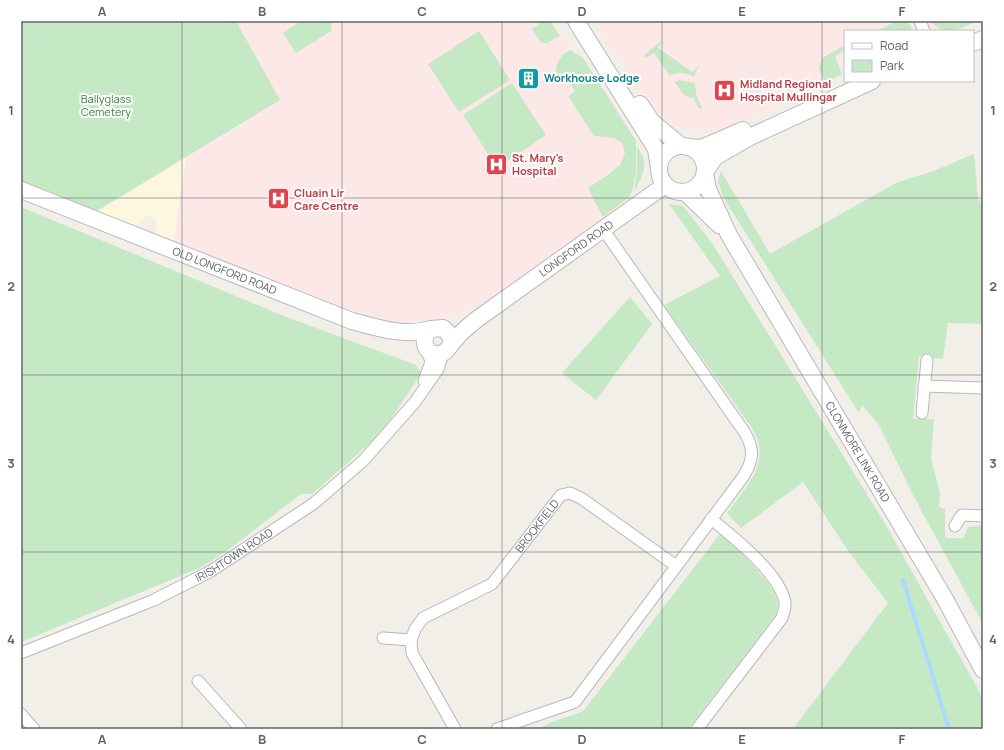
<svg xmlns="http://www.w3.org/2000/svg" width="1004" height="750" font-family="Manrope,sans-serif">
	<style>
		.commercial { fill: #fef7e0 }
		.medical { fill: #fce8e6 }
		.green { fill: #c5e8c5 }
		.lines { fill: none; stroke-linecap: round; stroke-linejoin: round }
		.stream { stroke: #aadaff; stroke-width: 4 }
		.street-casing { stroke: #b5b8bc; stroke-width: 13 }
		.secondary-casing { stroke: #b6babf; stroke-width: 18 }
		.street { stroke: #fff; stroke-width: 11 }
		.secondary { stroke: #fff; stroke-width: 16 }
		.grid { fill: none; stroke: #5f6368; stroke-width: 1; stroke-opacity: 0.55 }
		.labels { text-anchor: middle; stroke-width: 4; stroke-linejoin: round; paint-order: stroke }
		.culture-label { font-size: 11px; font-weight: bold; fill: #0d838f; stroke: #fff; text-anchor: start }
		.health-label { font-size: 11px; font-weight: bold; fill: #be3a42; stroke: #fff; text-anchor: start }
		.park-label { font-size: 11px; fill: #348238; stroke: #fff }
		.street-label { font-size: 11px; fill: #5f6368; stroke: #fff }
		.neatline { fill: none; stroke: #5f6368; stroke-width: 1.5 }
		.grid-label { font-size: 13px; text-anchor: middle; font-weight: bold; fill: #5f6368 }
	</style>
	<rect width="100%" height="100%" fill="#f1efe8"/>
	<polygon class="commercial" points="186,158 174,240 156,233 157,219 145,215 136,227 97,212"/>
	<g class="medical">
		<polygon points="236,21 553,21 572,52 583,58 636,140 637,173 632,192 629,199 528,274 488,300 451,316 426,321 401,322 372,318 345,310 174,240 186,158 279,100"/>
		<polygon points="595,21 970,21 945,31 845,31 845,75 726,127 710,133 698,133 675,125 650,105"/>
	</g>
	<g class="green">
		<polygon points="21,21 236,21 280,100 95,212 21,181"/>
		<polygon points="301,21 332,21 331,31 296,53 283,33"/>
		<polygon points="537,21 550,21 560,36 547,43 541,43 532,29 539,24"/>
		<polygon points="897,21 906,21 911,26 912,31 876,31"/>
		<path d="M931,21L949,23L950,21H979C962,27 944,39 931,21Z"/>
		<polygon points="479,31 510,80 459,112 428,64"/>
		<path d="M660,42L662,43L657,47L692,72L699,65L694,77C686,73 678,71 670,76L654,53L646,58L644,55Z"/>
		<polygon points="845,45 845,51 835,56 842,74 825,82 819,69 822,58"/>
		<path d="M570,50L583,58L636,141V173L632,192L628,198L603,217L588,188L605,177L620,165L625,153L622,143L614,138L594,136L568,96L575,91L566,78L559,82C552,70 558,56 570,50Z"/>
		<polygon points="679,80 695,83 696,94 702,108 699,109 693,97 690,98 683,94 675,82"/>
		<polygon points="512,83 546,135 497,168 463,115"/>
		<path d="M637,147C650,161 643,178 634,191L637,173Z"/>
		<polygon points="974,154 978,199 983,204 983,324 948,323 943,359 919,356 913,419 934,419 931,458 940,493 939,507 945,509 945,538 963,538 968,527 983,525 983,624 913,495 879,425 862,405 859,413 723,197 718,181 721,171 770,254 896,183 936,170"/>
		<path d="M669,204L683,206L712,243L884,522L983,698V729H793L888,603L849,552L803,482L741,528L727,513C746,488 773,460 752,428L664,305L720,276Z"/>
		<polygon points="21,207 284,316 416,365 421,373 382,433 312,494 301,494 228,550 202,567 21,642"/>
		<polygon points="630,297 652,324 596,400 562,373"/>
		<path d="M720,534C735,548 779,585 778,606C778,614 771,621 766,628L688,729H539C552,719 570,718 584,710Z"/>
	</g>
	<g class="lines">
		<polyline class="stream" points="903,580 949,729"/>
		<defs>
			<g id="street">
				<polyline points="920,21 924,31"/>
				<polyline points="424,381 431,362 427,349"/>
				<polyline points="924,386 983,388"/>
				<polyline points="922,413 927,360"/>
				<polyline points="955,526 962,515 983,516"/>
				<polyline points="383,638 411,640"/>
				<path id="s1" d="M21,653L154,600L211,571L313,504L363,461L415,402L438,369L443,353"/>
				<polyline points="198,681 241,729"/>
				<polyline points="21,714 34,729"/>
				<path id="s2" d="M455,729L412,653L411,640L415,629L423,618L492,584L561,495L570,493L581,498L676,566"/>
				<path d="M497,729L575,702L743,477C753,461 755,450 745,433L603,229"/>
				<path d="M697,729L782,618C783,613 786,608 785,603C781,574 733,537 711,519"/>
			</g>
			<g id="secondary">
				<polyline points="576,21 656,149 659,168"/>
				<polyline points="973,43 983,39"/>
				<polyline points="640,104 652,122 681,146"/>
				<circle cx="682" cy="169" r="23"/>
				<polyline points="688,147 701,148 743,130"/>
				<polyline points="706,171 715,157 752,136 872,81"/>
				<path id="s3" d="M705,174L708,189L729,235L945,599L983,670"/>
				<path id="s4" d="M21,190L352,321C378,328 405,337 431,329"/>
				<polyline points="686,193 719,225"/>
				<path id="s5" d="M450,346C453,338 449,333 443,328L431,329C419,337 425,359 442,353C447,352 449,347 452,343C462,330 474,321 487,312L665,185"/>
			</g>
		</defs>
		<use href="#street" class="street-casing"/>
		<use href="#secondary" class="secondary-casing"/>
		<use href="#street" class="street"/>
		<use href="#secondary" class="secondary"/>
	</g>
	<path class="grid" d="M182,21V729M342,21V729M502,21V729M662,21V729M822,21V729M21,198H983M21,375H983M21,552H983"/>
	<defs>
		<symbol id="building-square" viewBox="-11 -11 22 22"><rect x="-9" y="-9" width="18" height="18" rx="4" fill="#0f9aa8" stroke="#fff"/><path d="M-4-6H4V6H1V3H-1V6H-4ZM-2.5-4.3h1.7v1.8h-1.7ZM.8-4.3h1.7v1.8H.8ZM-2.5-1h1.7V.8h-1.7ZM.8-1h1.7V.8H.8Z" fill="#fff"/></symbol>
		<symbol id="hospital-square" viewBox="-11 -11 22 22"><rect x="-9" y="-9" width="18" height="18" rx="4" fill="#e0444e" stroke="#fff"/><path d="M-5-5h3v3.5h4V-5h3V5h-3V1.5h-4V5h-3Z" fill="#fff"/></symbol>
	</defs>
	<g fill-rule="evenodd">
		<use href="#building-square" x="516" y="66" width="25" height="25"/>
		<use href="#hospital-square" x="712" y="78" width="25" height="25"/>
		<use href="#hospital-square" x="484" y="152" width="25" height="25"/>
		<use href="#hospital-square" x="266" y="186" width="25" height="25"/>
	</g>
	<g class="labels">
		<g class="culture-label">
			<text x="544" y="82">Workhouse Lodge</text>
		</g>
		<g class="health-label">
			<text x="740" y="88">Midland Regional<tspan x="740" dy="13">Hospital Mullingar</tspan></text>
			<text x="512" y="162">St. Mary's<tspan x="512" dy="13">Hospital</tspan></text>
			<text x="294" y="197">Cluain Lir<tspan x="294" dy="13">Care Centre</tspan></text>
		</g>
		<g class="park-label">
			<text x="106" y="103">Ballyglass<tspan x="106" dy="13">Cemetery</tspan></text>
		</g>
		<g class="street-label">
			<text dy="4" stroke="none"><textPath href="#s5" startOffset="243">LONGFORD ROAD</textPath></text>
			<text dy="4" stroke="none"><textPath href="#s4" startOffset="219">OLD LONGFORD ROAD</textPath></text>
			<text dy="4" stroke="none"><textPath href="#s3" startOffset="318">CLONMORE LINK ROAD</textPath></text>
			<text dy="4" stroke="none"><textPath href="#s2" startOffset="276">BROOKFIELD</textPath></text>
			<text dy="4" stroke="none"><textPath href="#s1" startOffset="235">IRISHTOWN ROAD</textPath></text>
		</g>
	</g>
	<rect width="1004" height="750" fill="none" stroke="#ffffff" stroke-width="44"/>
	<rect x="844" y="30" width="130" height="52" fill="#ffffff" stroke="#bfc1c3"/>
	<rect x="852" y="43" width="20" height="6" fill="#ffffff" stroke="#bfc1c3"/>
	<text x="880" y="50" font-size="12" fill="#5f6368">Road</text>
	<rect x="852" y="60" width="20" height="12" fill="#c5e8c5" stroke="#bfc1c3"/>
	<text x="880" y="70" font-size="12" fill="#5f6368">Park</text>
	<rect x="22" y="22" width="960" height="706" class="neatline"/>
	<g class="grid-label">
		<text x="102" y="16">A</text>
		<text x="262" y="16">B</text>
		<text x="422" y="16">C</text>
		<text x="582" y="16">D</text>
		<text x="742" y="16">E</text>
		<text x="902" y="16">F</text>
		<text x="11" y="115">1</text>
		<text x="993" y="115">1</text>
		<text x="11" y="291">2</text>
		<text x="993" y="291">2</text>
		<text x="11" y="468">3</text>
		<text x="993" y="468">3</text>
		<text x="11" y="644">4</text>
		<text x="993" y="644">4</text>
		<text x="102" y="744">A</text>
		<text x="262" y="744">B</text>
		<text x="422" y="744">C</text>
		<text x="582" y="744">D</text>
		<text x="742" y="744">E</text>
		<text x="902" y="744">F</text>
	</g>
</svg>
